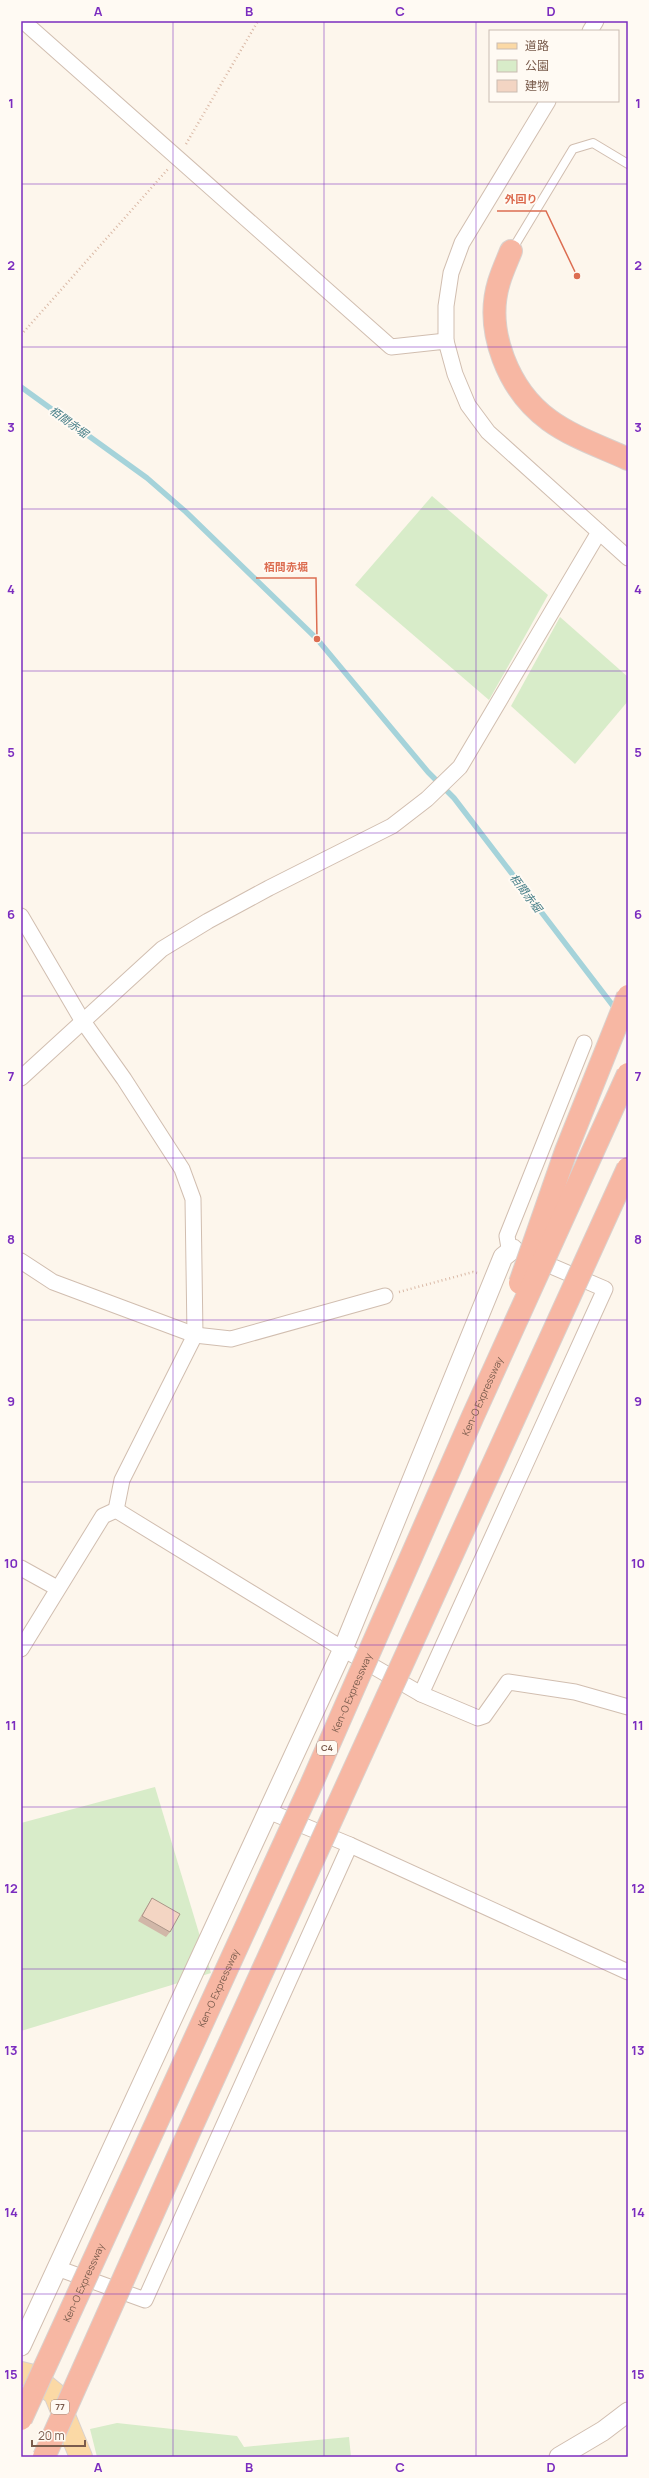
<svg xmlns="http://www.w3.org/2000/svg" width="649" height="2478" font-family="Manrope,'Noto Sans JP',sans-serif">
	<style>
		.green { fill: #d8ecc9 }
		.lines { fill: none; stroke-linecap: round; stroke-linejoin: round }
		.stream { stroke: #a5d3da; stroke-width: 5.5 }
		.service-casing { stroke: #d1beb0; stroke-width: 10 }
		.minor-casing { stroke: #d1beb0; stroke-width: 17 }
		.tertiary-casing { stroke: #d1beb0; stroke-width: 21 }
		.primary-casing { stroke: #dad1cd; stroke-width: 24 }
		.motorway-casing { stroke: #dad1cd; stroke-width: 24 }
		.path { stroke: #d9b8a5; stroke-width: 2.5; stroke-dasharray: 1 3; stroke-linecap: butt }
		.service { stroke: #fff; stroke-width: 8 }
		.minor { stroke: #fff; stroke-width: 15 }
		.tertiary { stroke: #fff; stroke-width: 19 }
		.primary { stroke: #fbd9a5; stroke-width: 22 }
		.motorway { stroke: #f7b7a3; stroke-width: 22 }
		.motorway-bridge-casing { stroke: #dad1cd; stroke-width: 24; stroke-linecap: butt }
		.motorway-bridge { stroke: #f7b7a3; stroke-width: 22 }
		.wall { fill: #d1b7a8 }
		.building { fill: #f3d5c3; stroke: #aa9588 }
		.grid { fill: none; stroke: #7b2cbf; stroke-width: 1; stroke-opacity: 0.55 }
		.labels { text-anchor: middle; stroke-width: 4; stroke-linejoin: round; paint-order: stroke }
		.shield { fill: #fffaf3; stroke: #a28b7f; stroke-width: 1 }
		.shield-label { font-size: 9px; font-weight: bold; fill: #7a5c4d }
		.street-label { font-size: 10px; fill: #7a5c4d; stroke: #fffaf3 }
		.water-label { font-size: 11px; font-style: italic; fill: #437c86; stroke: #fffaf3 }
		.leader { fill: none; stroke: #dc6d51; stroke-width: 1.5 }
		.callout-dot { fill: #dc6d51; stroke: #fffaf3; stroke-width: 1.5 }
		.callout-label { font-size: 11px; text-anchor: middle; font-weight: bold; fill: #dc6d51; stroke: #fffaf3; stroke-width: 4; stroke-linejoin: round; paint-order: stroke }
		.neatline { fill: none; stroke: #7b2cbf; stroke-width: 1.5 }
		.grid-label { font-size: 13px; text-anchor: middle; font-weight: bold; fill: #7b2cbf }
	</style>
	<rect width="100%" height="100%" fill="#fdf6ec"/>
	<g class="green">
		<polygon points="432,496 548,595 489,700 355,585"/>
		<polygon points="560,617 628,677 628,701 575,764 511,706"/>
		<polygon points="155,1787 211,1973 21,2031 21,1823"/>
		<polygon points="117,2423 237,2436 244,2447 349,2437 351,2457 97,2457 90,2429"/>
	</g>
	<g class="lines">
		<polyline class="stream" points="21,387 147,478 186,512 317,639 428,772 454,798 617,1011"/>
		<defs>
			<polyline id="service" points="512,250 573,149 593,143 628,164"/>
			<g id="minor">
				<polyline points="23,21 391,347 446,341 455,374 468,405 488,432 628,558"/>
				<polyline points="590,31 596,21"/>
				<polyline points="446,341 446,306 451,273 462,243 548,101"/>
				<polyline points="21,916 82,1020 124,1079 182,1169 193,1199 195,1335 122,1480 116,1510"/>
				<polyline points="21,1078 162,949 208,921 269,888 392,826 427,799 460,767 599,532"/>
				<polyline points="21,1261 53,1282 195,1335 231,1339 385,1296"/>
				<polyline points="116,1510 343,1649 421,1694 478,1718 484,1716 508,1682 575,1692 628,1707"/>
				<polyline points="21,1568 57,1588"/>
				<polyline points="21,1649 103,1516 116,1510"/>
				<polyline points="421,1694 605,1289 509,1248 507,1236 584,1043"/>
				<polyline points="268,1811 350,1845 628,1972"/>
				<polyline points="57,2268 145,2300 350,1845"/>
			</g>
			<g id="tertiary">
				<polyline points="21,2346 343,1649 503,1257 513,1249"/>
				<polyline points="559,2457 603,2431 628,2412"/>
			</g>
			<polyline id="primary" points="21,2373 33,2376 55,2394 81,2457"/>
			<path id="motorway" d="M511,251C507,261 502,272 499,282C484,331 509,391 549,420C572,437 602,447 628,459"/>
		</defs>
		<use href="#service" class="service-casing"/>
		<use href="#minor" class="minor-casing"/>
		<use href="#tertiary" class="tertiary-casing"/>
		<use href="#primary" class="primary-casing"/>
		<use href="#motorway" class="motorway-casing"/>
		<g class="path">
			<polyline points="186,144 258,21"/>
			<polyline points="21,335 168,169"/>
			<polyline points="399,1292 473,1272 477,1273"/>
		</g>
		<use href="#service" class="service"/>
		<use href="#minor" class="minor"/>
		<use href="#tertiary" class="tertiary"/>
		<use href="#primary" class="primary"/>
		<use href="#motorway" class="motorway"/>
		<defs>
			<g id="motorway-bridge">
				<polyline points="520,1283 566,1151 628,996"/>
				<path id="s1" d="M21,2419L311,1785L473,1416L628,1074"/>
				<polyline points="44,2457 190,2130 628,1168"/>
			</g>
		</defs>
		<use href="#motorway-bridge" class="motorway-bridge-casing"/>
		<use href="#motorway-bridge" class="motorway-bridge"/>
	</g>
	<polygon class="wall" points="152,1898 170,1932 166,1937 138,1921"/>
	<polygon class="building" points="152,1898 180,1914 170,1932 142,1916"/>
	<path class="grid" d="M173,21V2457M324,21V2457M476,21V2457M21,184H628M21,347H628M21,509H628M21,671H628M21,833H628M21,996H628M21,1158H628M21,1320H628M21,1482H628M21,1645H628M21,1807H628M21,1969H628M21,2131H628M21,2294H628"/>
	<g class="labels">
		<g class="shield">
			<rect x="317" y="1741" width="20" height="14" rx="3"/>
			<rect x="51" y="2400" width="18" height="14" rx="3"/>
		</g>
		<g class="shield-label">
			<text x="327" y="1751">C4</text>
			<text x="60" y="2410">77</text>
		</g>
		<g class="street-label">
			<text dy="4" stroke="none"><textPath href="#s1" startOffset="1122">Ken-O Expressway</textPath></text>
			<text dy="4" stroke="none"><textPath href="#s1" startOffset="798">Ken-O Expressway</textPath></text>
			<text dy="4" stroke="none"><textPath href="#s1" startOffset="474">Ken-O Expressway</textPath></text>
			<text dy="4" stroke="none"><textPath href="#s1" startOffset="150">Ken-O Expressway</textPath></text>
		</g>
		<g class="water-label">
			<text transform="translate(69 422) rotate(36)" y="4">栢間赤堀</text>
			<text transform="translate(526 893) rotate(53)" y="4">栢間赤堀</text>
		</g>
	</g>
	<path class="leader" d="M577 276L546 211H497M317 639L316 578H256"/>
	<g class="callout-dot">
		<circle cx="577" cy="276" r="4"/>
		<circle cx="317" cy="639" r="4"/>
	</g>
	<g class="callout-label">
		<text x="521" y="203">外回り</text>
		<text x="286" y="571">栢間赤堀</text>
	</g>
	<rect width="649" height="2478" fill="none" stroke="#fffaf3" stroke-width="44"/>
	<rect x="489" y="30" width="130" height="72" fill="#fffaf3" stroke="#cabbb1"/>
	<rect x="497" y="43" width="20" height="6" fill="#fbd9a5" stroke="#cabbb1"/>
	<text x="525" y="50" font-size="12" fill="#7a5c4d">道路</text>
	<rect x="497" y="60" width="20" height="12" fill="#d8ecc9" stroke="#cabbb1"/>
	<text x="525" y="70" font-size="12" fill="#7a5c4d">公園</text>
	<rect x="497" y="80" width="20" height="12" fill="#f3d5c3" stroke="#cabbb1"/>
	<text x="525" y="90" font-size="12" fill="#7a5c4d">建物</text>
	<path d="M32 2440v6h53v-6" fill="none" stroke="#7a5c4d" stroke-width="2"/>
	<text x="38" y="2440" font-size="12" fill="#7a5c4d" stroke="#fffaf3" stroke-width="3" paint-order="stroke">20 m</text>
	<rect x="22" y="22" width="605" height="2434" class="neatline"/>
	<g class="grid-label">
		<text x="98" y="16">A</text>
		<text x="249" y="16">B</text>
		<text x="400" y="16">C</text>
		<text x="551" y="16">D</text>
		<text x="11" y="108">1</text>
		<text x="638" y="108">1</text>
		<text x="11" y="270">2</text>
		<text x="638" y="270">2</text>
		<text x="11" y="432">3</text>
		<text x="638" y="432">3</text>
		<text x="11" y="594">4</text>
		<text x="638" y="594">4</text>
		<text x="11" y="757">5</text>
		<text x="638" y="757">5</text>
		<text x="11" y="919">6</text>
		<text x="638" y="919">6</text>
		<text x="11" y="1081">7</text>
		<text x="638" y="1081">7</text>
		<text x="11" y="1244">8</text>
		<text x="638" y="1244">8</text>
		<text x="11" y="1406">9</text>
		<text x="638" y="1406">9</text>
		<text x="11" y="1568">10</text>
		<text x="638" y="1568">10</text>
		<text x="11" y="1730">11</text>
		<text x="638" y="1730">11</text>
		<text x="11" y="1893">12</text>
		<text x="638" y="1893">12</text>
		<text x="11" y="2055">13</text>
		<text x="638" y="2055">13</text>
		<text x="11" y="2217">14</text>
		<text x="638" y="2217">14</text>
		<text x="11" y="2379">15</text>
		<text x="638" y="2379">15</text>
		<text x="98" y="2472">A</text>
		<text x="249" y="2472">B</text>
		<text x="400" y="2472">C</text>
		<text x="551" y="2472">D</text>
	</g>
</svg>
